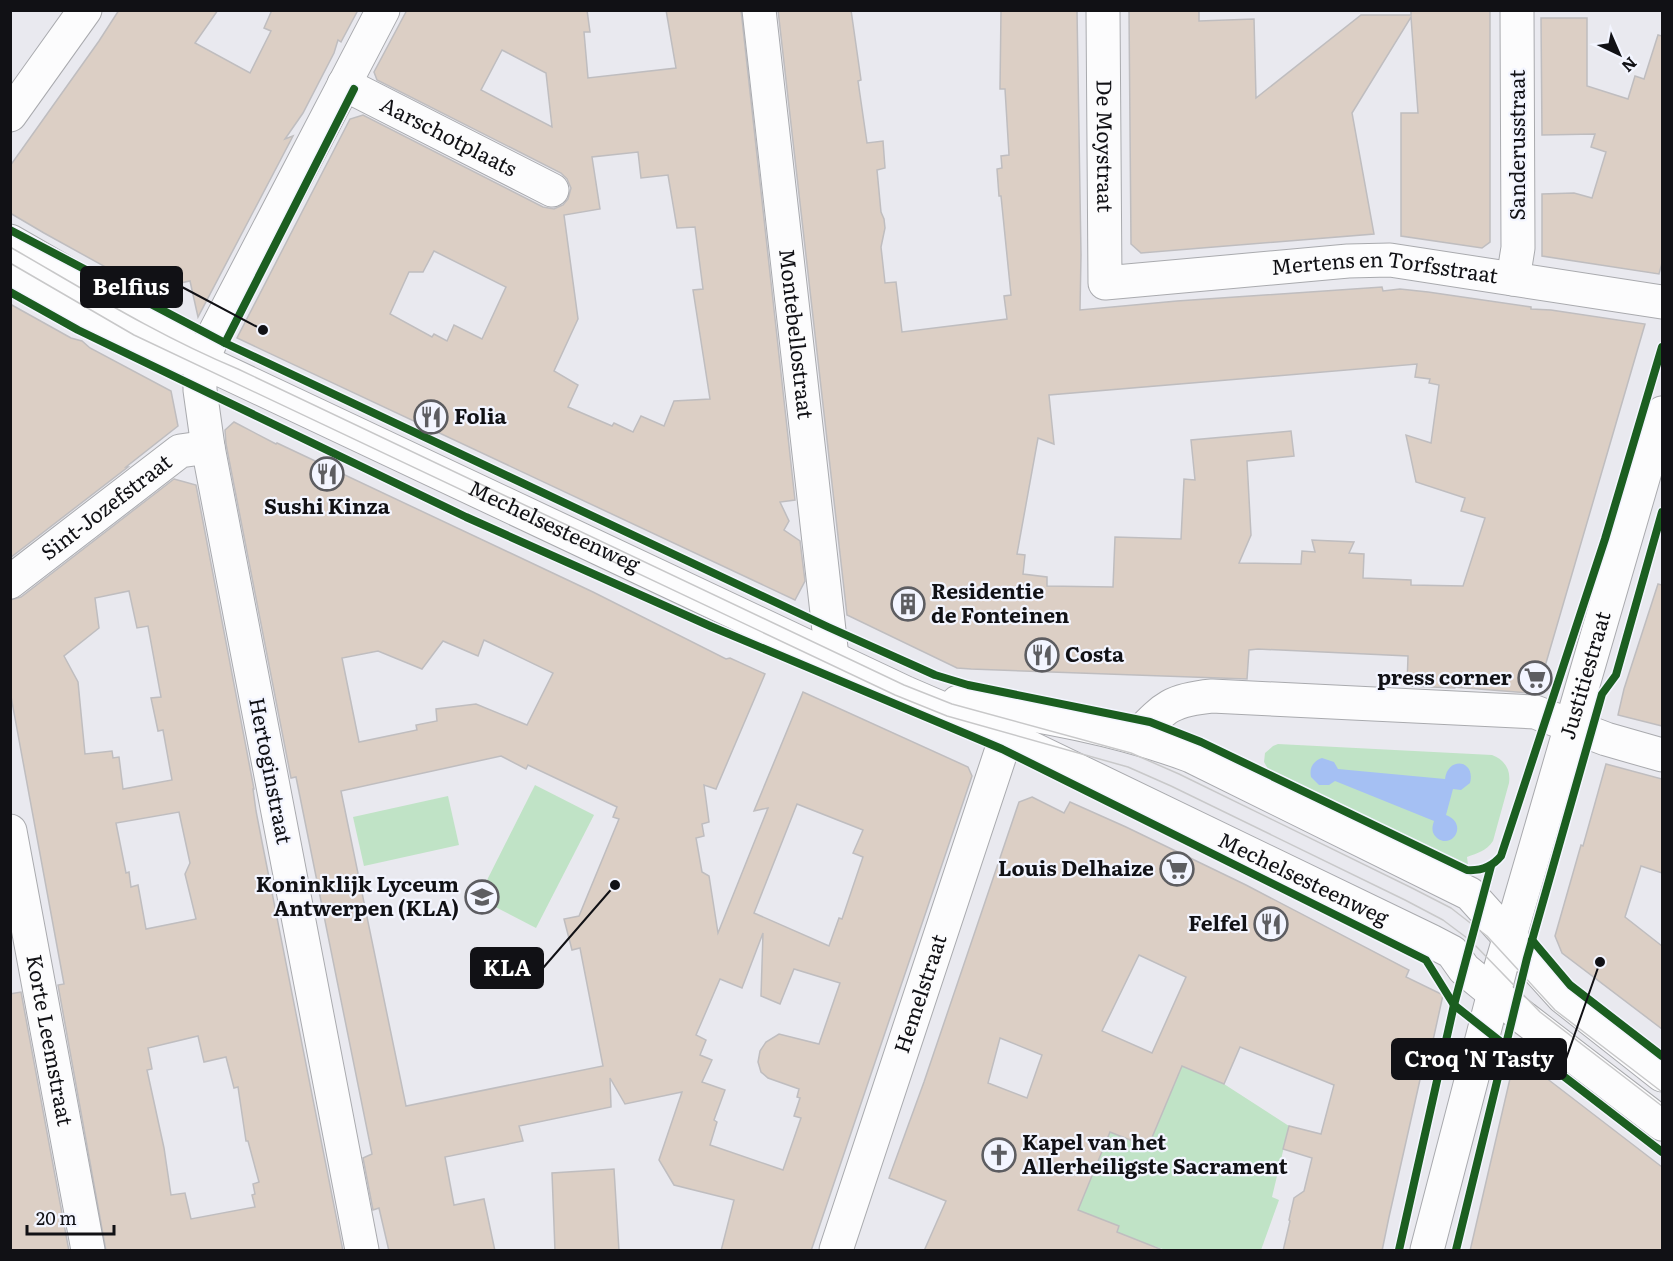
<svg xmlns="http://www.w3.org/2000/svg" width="1673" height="1261" font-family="Literata,serif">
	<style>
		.green { fill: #c0e3c6 }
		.water { fill: #a5c0f3 }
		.building { fill: #dccfc5; stroke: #bfbdbf; stroke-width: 1.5; fill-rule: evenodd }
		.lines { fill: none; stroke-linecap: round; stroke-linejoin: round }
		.minor-casing { stroke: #a9aaae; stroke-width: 35 }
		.tertiary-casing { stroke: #a9aaae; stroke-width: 35 }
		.secondary-casing { stroke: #a9aaae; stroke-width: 35 }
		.minor { stroke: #fcfcfd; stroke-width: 33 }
		.tertiary { stroke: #fcfcfd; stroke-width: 33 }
		.secondary { stroke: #fcfcfd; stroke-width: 33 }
		.tram { stroke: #c8c8c9; stroke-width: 1.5 }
		.cycleway-casing { stroke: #f3f5ff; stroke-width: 11 }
		.cycleway { stroke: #1b5e20; stroke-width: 8 }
		.labels { text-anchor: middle; stroke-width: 4.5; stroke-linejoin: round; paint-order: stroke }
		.street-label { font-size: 21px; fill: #111115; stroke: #f3f5ff }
		.poi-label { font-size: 21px; font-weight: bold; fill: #111115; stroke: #f3f5ff; text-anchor: start }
		.leader { fill: none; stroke: #111115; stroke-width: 2 }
		.callout-dot { fill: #111115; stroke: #f3f5ff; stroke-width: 2 }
		.callout { fill: #111115; stroke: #111115; stroke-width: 2 }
		.callout-label { font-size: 22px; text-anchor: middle; font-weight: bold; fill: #fff }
	</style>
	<rect width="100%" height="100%" fill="#e9e9ef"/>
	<g class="green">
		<path d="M1278,744L1492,755C1505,760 1511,770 1509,783L1493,841C1486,851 1478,853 1467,857L1468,865L1461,864L1268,769L1264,762L1265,753L1273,746Z"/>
		<polygon points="535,785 594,815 536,928 478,898"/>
		<polygon points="448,796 459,845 364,866 353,817"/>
		<polygon points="1182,1066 1224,1084 1289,1126 1272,1197 1279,1200 1261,1250 1166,1250 1147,1244 1144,1250 1078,1210 1110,1132 1148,1147"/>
	</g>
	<path class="water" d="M1322,758L1334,762L1338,769L1445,779C1448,756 1476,760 1470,783L1461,790L1453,789L1446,815C1469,824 1452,850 1437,838C1431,833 1432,827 1434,821L1335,781L1329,785H1319L1311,777C1309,768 1313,761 1322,758Z"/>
	<g class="building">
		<polygon points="119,10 218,10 195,43 250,73 271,31 264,28 272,10 358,10 341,42 338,40 334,53 303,113 285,139 293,136 198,317 190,281 147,290 44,233 10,213 10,166 99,41"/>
		<path d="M407,10H587L590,32H584L588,78L676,68L666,10H741L795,500L780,502L789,521L784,530L800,541L805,581L795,600L237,338L350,119L363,115L543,207L554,209L563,205L568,199L571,188L567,179L561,173L377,80L374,72ZM502,50L546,73L552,127L481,90ZM638,152L641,178L668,175L677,228L695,227L703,289L693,290L710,399L674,401L664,426L641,416L633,432L614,423L612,426L568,407L578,385L554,371L578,319L564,215L600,209L592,157ZM434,251L506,287L482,339L454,325L447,341L434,334L432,337L390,314L409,272H423Z"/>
		<path d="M778,10H851L861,80L858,81L867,143L883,141L885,168L877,170L881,212L884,219L885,228L881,247L885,283L896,282L902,332L1007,319L1004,296L1011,295L1001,196H999L997,169L1002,168L1001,156L1009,155L1005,89H1000L1001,10H1077L1081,255L1080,310L1177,301L1382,287L1383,291L1400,289L1428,292L1531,307V309L1551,310L1645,324L1539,687L1530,693L1453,687L1454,688L1407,686L1408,656L1258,649L1249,650L1247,679L971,669L957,668L847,615ZM1417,364L1415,377L1430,379L1429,383L1439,385L1431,443L1406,435L1416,482L1465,498L1461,511L1485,518L1463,586L1411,585V580L1363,578L1364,554L1349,553L1354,542L1312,540L1315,552L1302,551L1301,564L1239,563L1251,535L1247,461L1294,456L1291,431L1191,440L1195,480L1184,479L1181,539L1115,537L1113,587L1047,586V577L1023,574L1025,555L1017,554L1038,438L1054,444L1049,395Z"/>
		<polygon points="1129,10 1199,10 1199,21 1254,19 1256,98 1361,15 1411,15 1411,10 1490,10 1490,242 1482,248 1401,236 1401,113 1418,113 1411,17 1352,113 1374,234 1141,253 1131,244"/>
		<polygon points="1541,18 1587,18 1587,86 1628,99 1635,76 1644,79 1658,35 1662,36 1662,263 1659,274 1542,256 1542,194 1574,193 1592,198 1606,152 1591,147 1595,134 1542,135"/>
		<polygon points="10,304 71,338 82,341 90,348 171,391 178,426 126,467 128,467 10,558"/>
		<path d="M234,422L276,444L277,443L593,592L726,659L730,658L765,674L716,789L704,785L709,822L702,824L704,836L696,838L702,872L709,876L718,933L768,808L754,811L803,692L968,767L972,776L811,1251H721L734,1200L674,1185L659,1160L682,1092L625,1104L610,1078L611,1107L519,1126L523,1141L445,1157L454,1205L484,1199L495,1251H389L379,1208L373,1210L363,1158L372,1154L296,777L291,778L226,444L225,430ZM484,640L553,673L527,725L476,704L436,709L437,721L416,725L417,730L359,742L342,658L378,651L422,669L443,641L478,656ZM501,756L526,769L528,765L617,807L613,817L619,819L579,916L564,919L572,950L580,948L603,1066L406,1106L341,791ZM797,804L863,830L853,853L863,857L842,919L839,918L829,946L754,913ZM763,933L761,996L780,1004L794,969L840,983L819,1044L779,1034L766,1042L760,1051L758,1062L761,1072L768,1078L799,1089L797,1097L800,1098L794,1116L801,1118L783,1170L710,1145L717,1122L714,1120L725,1090L702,1082L712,1060L700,1055L706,1040L696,1035L720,979L742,988Z"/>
		<path d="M174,479L196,485L254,789H253L256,811L262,842L343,1251H106L58,985L64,984L10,691V600L21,597ZM129,591L137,628L148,626L161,697L151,698L158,731L163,730L172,780L123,789L119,757L113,758L112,751L85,754L78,682L64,656L99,628L95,598ZM179,812L190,863L185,874L196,919L146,929L138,885L131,887L129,872L126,873L116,823ZM198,1036L204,1062L226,1057L234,1088L238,1087L246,1141H248L259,1182L253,1184L255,1194L252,1195L255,1207L191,1219L185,1193L171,1195L164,1148L147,1070L152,1069L148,1048Z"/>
		<polygon points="1658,584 1662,585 1662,726 1618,715 1624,689"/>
		<polygon points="1606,764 1662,779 1662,873 1641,866 1625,917 1662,946 1662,1029 1562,953 1555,936 1581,845 1583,846"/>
		<path d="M1032,797L1064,813L1070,802L1126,827L1246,885L1409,970L1406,977L1443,995L1428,1063L1424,1062L1389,1217L1382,1251H1283L1290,1221L1289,1220L1294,1198L1304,1191L1312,1158L1283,1149L1289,1126L1321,1134L1334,1085L1240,1047L1224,1084L1182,1066L1148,1147L1110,1132L1078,1210L1119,1226L1117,1232L1160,1249V1251H924L946,1201L889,1178L924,1082L1019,802ZM1139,955L1186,977L1152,1053L1102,1031ZM1000,1038L1042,1055L1027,1098L988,1083Z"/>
		<polygon points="21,992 69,1251 10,1251 10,994"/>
		<polygon points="1528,1064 1662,1167 1662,1251 1470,1251 1512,1070"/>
		<polygon points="614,1169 619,1251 555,1251 552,1173"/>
	</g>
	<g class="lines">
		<defs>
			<g id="minor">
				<path id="s1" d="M759,10L832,657"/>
				<path id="s2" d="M1103,10L1105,283L1348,261L1390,260L1662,302"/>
				<path id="s3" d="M344,84L552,190"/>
				<polyline points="10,115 85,10"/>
				<polyline points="1513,279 1518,248 1517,10"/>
				<path id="s4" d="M10,582L180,451L208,447"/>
				<path d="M1136,737C1164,708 1170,700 1212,696L1535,712L1606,739L1662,755"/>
				<path id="s5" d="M10,831L88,1250"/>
				<polyline points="362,1250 208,447 200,390 200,366 213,336 383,10"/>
				<path id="s6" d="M836,1250L1002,749L1013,711"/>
			</g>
			<g id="tertiary">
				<path id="s7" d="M1427,1250L1500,970L1662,413"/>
			</g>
			<g id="secondary">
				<polyline points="10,241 144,318 165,329 201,360"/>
				<path id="s8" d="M10,274L152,352L202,361L906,693L1006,736L1431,941L1452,952L1464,969L1524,1018L1662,1124"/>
				<path d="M958,702C1036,715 1117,728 1191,756L1470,894L1563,997L1662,1075"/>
			</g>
		</defs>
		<use href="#minor" class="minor-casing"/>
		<use href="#tertiary" class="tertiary-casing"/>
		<use href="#secondary" class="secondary-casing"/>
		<use href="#minor" class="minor"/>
		<use href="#tertiary" class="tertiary"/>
		<use href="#secondary" class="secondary"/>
		<g class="tram">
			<path d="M10,247C85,290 158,336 238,369L904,685L952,704L1131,753L1179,774L1412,888L1451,908L1487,936L1555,1010L1662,1092"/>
			<polyline points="10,263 134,335 895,695 947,716 1128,767 1171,786 1405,900 1443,920 1471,941 1540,1012 1662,1106"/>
		</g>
		<defs>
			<g id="cycleway">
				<path d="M10,230L225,343L828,627L935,675L968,685L1150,722L1201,742L1467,870C1481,871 1492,867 1501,856L1605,539L1662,347"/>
				<polyline points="10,292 78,330 466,517 710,626 1002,749 1426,960 1454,1005 1506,1046 1523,1045 1662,1152"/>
				<polyline points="225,343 354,89"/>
				<polyline points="1532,940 1570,985 1662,1056"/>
				<polyline points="1399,1250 1454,1005 1491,866"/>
				<polyline points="1456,1250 1527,958 1602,694 1616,675 1662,512"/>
			</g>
		</defs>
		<use href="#cycleway" class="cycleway-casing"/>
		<use href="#cycleway" class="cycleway"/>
	</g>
	<defs>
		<symbol id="restaurant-ring" viewBox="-11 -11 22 22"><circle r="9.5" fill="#f3f5ff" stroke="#5d5d61" stroke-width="1.5"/><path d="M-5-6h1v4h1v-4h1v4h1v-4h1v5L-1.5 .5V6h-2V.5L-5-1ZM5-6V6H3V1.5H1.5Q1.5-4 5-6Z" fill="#5d5d61"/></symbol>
		<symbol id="building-ring" viewBox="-11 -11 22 22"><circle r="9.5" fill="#f3f5ff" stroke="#5d5d61" stroke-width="1.5"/><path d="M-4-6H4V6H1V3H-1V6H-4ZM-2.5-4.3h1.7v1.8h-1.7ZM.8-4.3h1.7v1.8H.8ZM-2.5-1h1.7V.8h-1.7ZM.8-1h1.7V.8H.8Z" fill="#5d5d61"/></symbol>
		<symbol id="supermarket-ring" viewBox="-11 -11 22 22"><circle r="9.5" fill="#f3f5ff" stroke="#5d5d61" stroke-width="1.5"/><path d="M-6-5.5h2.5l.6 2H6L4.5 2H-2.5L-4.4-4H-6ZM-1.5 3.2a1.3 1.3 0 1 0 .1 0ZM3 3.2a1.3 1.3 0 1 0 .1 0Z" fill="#5d5d61"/></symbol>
		<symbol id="university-ring" viewBox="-11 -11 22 22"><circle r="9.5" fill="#f3f5ff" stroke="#5d5d61" stroke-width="1.5"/><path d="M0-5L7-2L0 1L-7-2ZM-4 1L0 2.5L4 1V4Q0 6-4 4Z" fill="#5d5d61"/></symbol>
		<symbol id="church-ring" viewBox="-11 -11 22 22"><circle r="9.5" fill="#f3f5ff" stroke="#5d5d61" stroke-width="1.5"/><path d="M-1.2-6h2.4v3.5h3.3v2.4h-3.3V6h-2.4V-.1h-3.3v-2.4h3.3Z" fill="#5d5d61"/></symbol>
	</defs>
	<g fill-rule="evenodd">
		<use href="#restaurant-ring" x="412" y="398" width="38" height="38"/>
		<use href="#restaurant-ring" x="308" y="455" width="38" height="38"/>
		<use href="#building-ring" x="889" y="585" width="38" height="38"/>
		<use href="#restaurant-ring" x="1023" y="636" width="38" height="38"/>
		<use href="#supermarket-ring" x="1516" y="659" width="38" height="38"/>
		<use href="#supermarket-ring" x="1158" y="850" width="38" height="38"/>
		<use href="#university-ring" x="463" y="878" width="38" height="38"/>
		<use href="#restaurant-ring" x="1252" y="905" width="38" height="38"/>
		<use href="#church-ring" x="980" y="1136" width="38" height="38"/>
	</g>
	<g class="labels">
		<g class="street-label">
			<text dy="7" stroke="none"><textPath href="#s3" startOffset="117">Aarschotplaats</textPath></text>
			<text transform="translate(1518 145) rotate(-90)" y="7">Sanderusstraat</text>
			<text dy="7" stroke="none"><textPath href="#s2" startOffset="136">De Moystraat</textPath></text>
			<text dy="7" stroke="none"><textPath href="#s2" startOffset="554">Mertens en Torfsstraat</textPath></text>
			<text dy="7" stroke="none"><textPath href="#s1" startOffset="326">Montebellostraat</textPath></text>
			<text dy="7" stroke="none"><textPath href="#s4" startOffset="122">Sint-Jozefstraat</textPath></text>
			<text dy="7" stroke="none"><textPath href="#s8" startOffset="602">Mechelsesteenweg</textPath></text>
			<text dy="7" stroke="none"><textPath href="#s7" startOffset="596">Justitiestraat</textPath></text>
			<text transform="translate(270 771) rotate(79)" y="7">Hertoginstraat</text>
			<text dy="7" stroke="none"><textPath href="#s8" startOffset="1430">Mechelsesteenweg</textPath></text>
			<text dy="7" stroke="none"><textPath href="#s6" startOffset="270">Hemelstraat</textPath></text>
			<text dy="7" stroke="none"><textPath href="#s5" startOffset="213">Korte Leemstraat</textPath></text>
		</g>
		<g class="poi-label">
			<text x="454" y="424">Folia</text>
			<text x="327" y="514" text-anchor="middle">Sushi Kinza</text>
			<text x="931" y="599">Residentie<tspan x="931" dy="24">de Fonteinen</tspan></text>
			<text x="1065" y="662">Costa</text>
			<text x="1512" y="685" text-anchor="end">press corner</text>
			<text x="1154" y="876" text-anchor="end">Louis Delhaize</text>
			<text x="459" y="892" text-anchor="end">Koninklijk Lyceum<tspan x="459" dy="24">Antwerpen (KLA)</tspan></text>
			<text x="1248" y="931" text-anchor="end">Felfel</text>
			<text x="1022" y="1150">Kapel van het<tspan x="1022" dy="24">Allerheiligste Sacrament</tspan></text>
		</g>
	</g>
	<path class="leader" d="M263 330L182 287M615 885L543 968M1600 962L1566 1059"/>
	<g class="callout-dot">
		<circle cx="263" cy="330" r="6"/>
		<circle cx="615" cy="885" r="6"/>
		<circle cx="1600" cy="962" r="6"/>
	</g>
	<g class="callout">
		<rect x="81" y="267" width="101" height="40" rx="6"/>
		<rect x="471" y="948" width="72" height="40" rx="6"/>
		<rect x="1392" y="1039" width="174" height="40" rx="6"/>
	</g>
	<g class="callout-label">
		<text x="131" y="295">Belfius</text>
		<text x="507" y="976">KLA</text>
		<text x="1479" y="1067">Croq 'N Tasty</text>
	</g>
	<rect width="1673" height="1261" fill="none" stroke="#111115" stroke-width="24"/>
	<g transform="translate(1619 54) rotate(136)" stroke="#f3f5ff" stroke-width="4.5" paint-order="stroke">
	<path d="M0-4.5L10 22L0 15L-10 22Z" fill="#111115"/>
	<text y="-9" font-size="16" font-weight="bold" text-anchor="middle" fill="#111115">N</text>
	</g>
	<path d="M27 1225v9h87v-9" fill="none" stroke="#111115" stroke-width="3"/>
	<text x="36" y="1225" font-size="18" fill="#111115" stroke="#f3f5ff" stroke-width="4.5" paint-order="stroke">20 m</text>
</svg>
